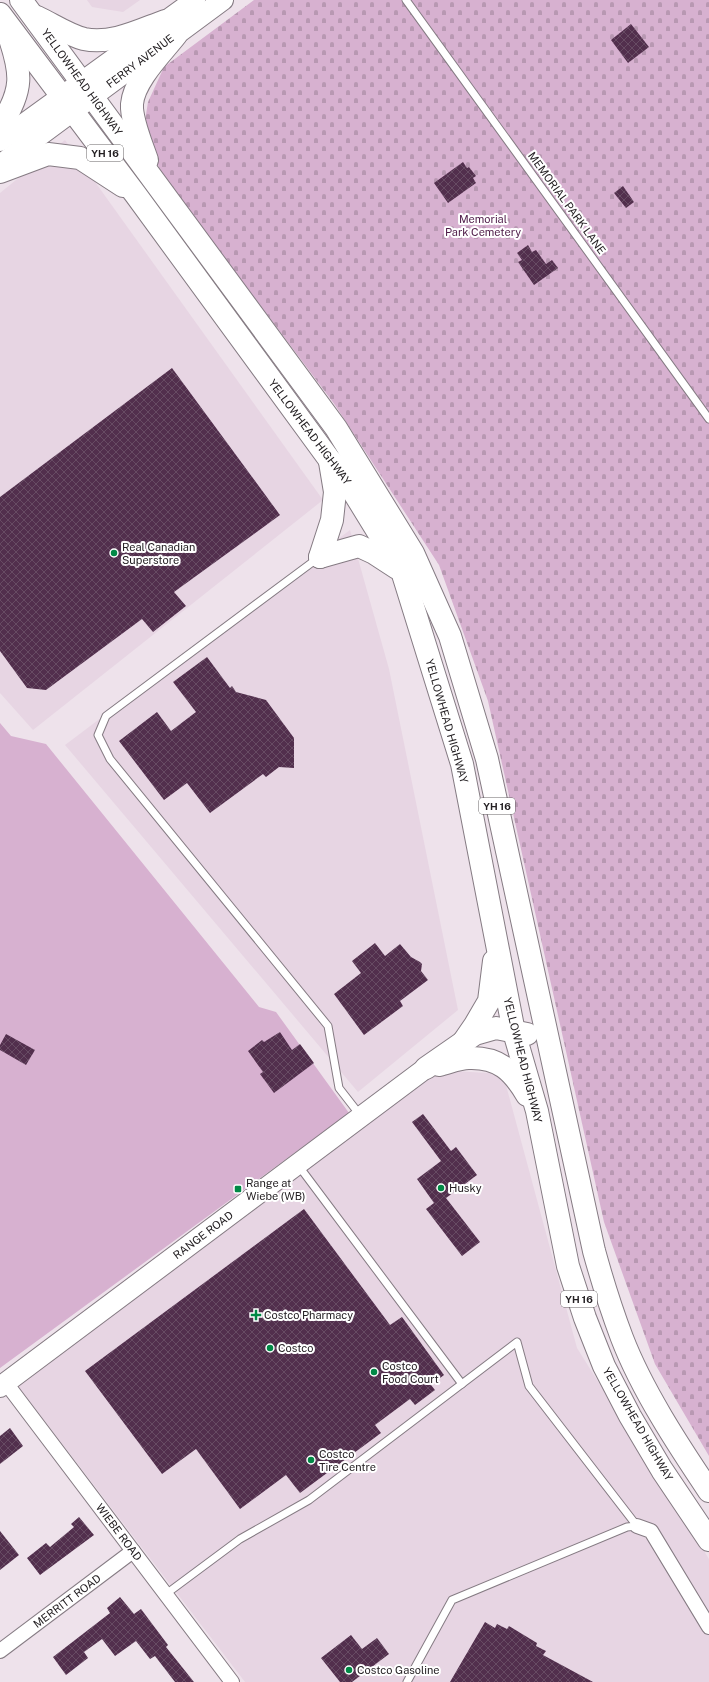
<svg xmlns="http://www.w3.org/2000/svg" width="709" height="1682" font-family="'Public Sans',sans-serif">
	<style>
		.built { fill: #e7d5e3 }
		.green { fill: #d7b1d0 }
		.cemetery { fill: url(#cemetery-stones) }
		.building { fill: url(#building-cross-hatch) }
		.lines { fill: none; stroke-linecap: round; stroke-linejoin: round }
		.lane-casing { stroke: #857b83; stroke-width: 9 }
		.street-casing { stroke: #857b83; stroke-width: 16 }
		.secondary-casing { stroke: #857b83; stroke-width: 22 }
		.highway-casing { stroke: #857b83; stroke-width: 24 }
		.lane { stroke: #fff; stroke-width: 7 }
		.street { stroke: #fff; stroke-width: 14 }
		.secondary { stroke: #fff; stroke-width: 20 }
		.highway { stroke: #fff; stroke-width: 22 }
		.poi-dot { fill: #018946; stroke: #fff; stroke-width: 1.5 }
		.labels { text-anchor: middle; stroke-width: 4; stroke-linejoin: round; paint-order: stroke }
		.shield { fill: #fff; stroke: #666365; stroke-width: 1 }
		.shield-label { font-size: 10px; font-weight: bold; fill: #242023 }
		.street-label { font-size: 11px; fill: #242023; stroke: #fff }
		.park-label { font-size: 11px; fill: #4e1b48; stroke: #fff }
		.poi-label { font-size: 11px; fill: #242023; stroke: #fff; text-anchor: start }
	</style>
	<defs>
		<pattern id="cemetery-stones" width="16" height="16" patternUnits="userSpaceOnUse"><rect width="16" height="16" fill="#d7b1d0"/><path d="M2 7V4a2 2 0 0 1 4 0v3zM10 15v-3a2 2 0 0 1 4 0v3z" fill="#b898b2"/></pattern>
		<pattern id="building-cross-hatch" width="8" height="8" patternUnits="userSpaceOnUse"><rect width="8" height="8" fill="#522f4d"/><path d="M0 0l8 8M0 8l8-8" fill="none" stroke="#674b63"/></pattern>
	</defs>
	<rect width="100%" height="100%" fill="#eee2eb"/>
	<g class="built">
		<polygon points="87,0 140,0 123,12 92,7"/>
		<polygon points="65,140 323,500 33,730 0,693 0,193"/>
		<polygon points="350,530 389,669 458,1010 358,1092 65,745"/>
		<polygon points="438,1070 503,1074 577,1348 709,1559 709,1682 245,1682 14,1381"/>
	</g>
	<polygon class="green" points="0,723 11,736 46,744 259,1007 276,1012 349,1113 0,1368"/>
	<polygon class="cemetery" points="254,0 709,0 709,1456 655,1364 604,1222 488,701 439,565 335,405 161,173 144,127 148,102 164,67"/>
	<g class="building">
		<polygon points="631,24 649,47 628,63 611,40"/>
		<polygon points="463,162 467,168 469,167 476,176 473,178 476,183 448,203 434,183"/>
		<polygon points="623,186 634,202 626,208 614,193"/>
		<polygon points="528,245 532,252 536,250 546,264 552,260 558,268 534,285 518,262 522,260 517,253"/>
		<polygon points="172,368 280,515 174,592 186,606 153,632 142,619 46,690 27,688 0,651 0,497"/>
		<polygon points="207,657 230,688 232,686 236,692 266,700 294,738 294,768 279,767 266,777 263,774 210,813 187,783 164,800 119,741 157,712 171,731 196,712 173,682"/>
		<polygon points="375,943 385,956 400,944 411,957 420,962 422,964 421,971 428,980 400,1001 403,1006 364,1035 334,994 361,973 352,961"/>
		<polygon points="280,1032 292,1050 300,1044 314,1063 274,1093 260,1074 263,1072 248,1051 262,1040 264,1042"/>
		<polygon points="6,1034 35,1050 26,1065 0,1050 0,1045"/>
		<polygon points="423,1114 451,1151 456,1147 477,1175 446,1198 480,1242 462,1256 426,1209 434,1203 417,1179 441,1161 412,1122"/>
		<polygon points="304,1209 390,1325 402,1317 444,1375 431,1385 435,1390 415,1405 410,1399 375,1425 381,1433 300,1493 286,1475 240,1509 196,1449 162,1474 85,1371"/>
		<polygon points="10,1428 23,1446 0,1464 0,1436"/>
		<polygon points="79,1517 94,1535 40,1575 27,1558 46,1543 50,1547 74,1527 71,1524"/>
		<polygon points="0,1531 19,1555 0,1570"/>
		<polygon points="120,1597 134,1614 141,1609 168,1645 166,1647 194,1682 175,1682 155,1656 150,1659 136,1641 115,1656 102,1639 84,1652 88,1658 66,1675 53,1657 110,1613 107,1608"/>
		<polygon points="485,1622 495,1628 497,1624 507,1629 509,1626 537,1643 536,1646 546,1651 543,1655 593,1682 450,1682"/>
		<polygon points="351,1635 362,1649 377,1638 389,1654 352,1682 340,1682 321,1658"/>
	</g>
	<g class="lines">
		<defs>
			<g id="lane">
				<polyline points="406,0 709,419"/>
				<polyline points="318,558 106,716 98,735 110,759 328,1026 339,1088 360,1115"/>
				<polyline points="298,1165 462,1384"/>
				<polyline points="166,1594 240,1539 309,1500 517,1342 529,1386 637,1526"/>
				<polyline points="407,1682 452,1600 627,1527 637,1526"/>
			</g>
			<g id="street">
				<polyline points="6,1383 232,1682"/>
				<polyline points="637,1526 651,1531 709,1627"/>
				<polyline points="0,1651 133,1551"/>
			</g>
			<g id="secondary">
				<polyline points="0,141 195,0"/>
				<polyline points="0,165 223,0"/>
				<polyline points="0,1387 426,1068"/>
			</g>
			<g id="highway">
				<path d="M21,0L336,428L413,553L450,636L487,759L594,1251C602,1280 611,1309 622,1338C642,1390 678,1445 709,1491"/>
				<polyline points="0,14 136,195 329,459 340,470 402,571 462,764 514,1032 537,1111 568,1266 585,1318 604,1366 630,1416 662,1470 709,1540"/>
				<path d="M37,17C52,24 68,35 84,39C111,45 140,30 165,21"/>
				<path d="M0,126C24,90 22,73 8,33"/>
				<path d="M147,160C142,145 131,120 132,104C134,80 162,53 176,35"/>
				<polyline points="0,172 48,154 80,158 123,186"/>
				<polyline points="320,557 332,520 335,492 330,462"/>
				<polyline points="320,557 359,546 374,553 397,568"/>
				<polyline points="464,1041 475,1025 489,1001 494,961"/>
				<path d="M439,1065C448,1063 459,1058 469,1058C499,1057 513,1071 527,1095"/>
				<polyline points="426,1068 475,1034 496,1028 527,1034"/>
			</g>
		</defs>
		<use href="#lane" class="lane-casing"/>
		<use href="#street" class="street-casing"/>
		<use href="#secondary" class="secondary-casing"/>
		<use href="#highway" class="highway-casing"/>
		<use href="#lane" class="lane"/>
		<use href="#street" class="street"/>
		<use href="#secondary" class="secondary"/>
		<use href="#highway" class="highway"/>
	</g>
	<g class="poi-dot">
		<circle cx="114" cy="553" r="4"/>
		<circle cx="441" cy="1188" r="4"/>
		<rect x="234" y="1185" width="8" height="8" rx="2"/>
		<path d="M254 1309h4v4h4v4h-4v4h-4v-4h-4v-4h4z"/>
		<circle cx="270" cy="1348" r="4"/>
		<circle cx="374" cy="1372" r="4"/>
		<circle cx="311" cy="1460" r="4"/>
		<circle cx="349" cy="1670" r="4"/>
	</g>
	<g class="labels">
		<g class="shield">
			<rect x="87" y="145" width="36" height="16" rx="3"/>
			<rect x="479" y="798" width="36" height="16" rx="3"/>
			<rect x="561" y="1291" width="36" height="16" rx="3"/>
		</g>
		<g class="shield-label">
			<text x="105" y="157">YH 16</text>
			<text x="497" y="810">YH 16</text>
			<text x="579" y="1303">YH 16</text>
		</g>
		<g class="street-label">
			<text transform="translate(140 61) rotate(-37)" y="4">FERRY AVENUE</text>
			<text transform="translate(82 82) rotate(54)" y="4">YELLOWHEAD HIGHWAY</text>
			<text transform="translate(567 203) rotate(54)" y="4">MEMORIAL PARK LANE</text>
			<text transform="translate(310 432) rotate(53)" y="4">YELLOWHEAD HIGHWAY</text>
			<text transform="translate(447 721) rotate(74)" y="4">YELLOWHEAD HIGHWAY</text>
			<text transform="translate(523 1060) rotate(76)" y="4">YELLOWHEAD HIGHWAY</text>
			<text transform="translate(203 1235) rotate(-37)" y="4">RANGE ROAD</text>
			<text transform="translate(638 1424) rotate(60)" y="4">YELLOWHEAD HIGHWAY</text>
			<text transform="translate(119 1532) rotate(53)" y="4">WIEBE ROAD</text>
			<text transform="translate(67 1601) rotate(-37)" y="4">MERRITT ROAD</text>
		</g>
		<g class="park-label">
			<text x="483" y="223">Memorial<tspan x="483" dy="13">Park Cemetery</tspan></text>
		</g>
		<g class="poi-label">
			<text x="122" y="551">Real Canadian<tspan x="122" dy="13">Superstore</tspan></text>
			<text x="246" y="1187">Range at<tspan x="246" dy="13">Wiebe (WB)</tspan></text>
			<text x="449" y="1192">Husky</text>
			<text x="264" y="1319">Costco Pharmacy</text>
			<text x="278" y="1352">Costco</text>
			<text x="382" y="1370">Costco<tspan x="382" dy="13">Food Court</tspan></text>
			<text x="319" y="1458">Costco<tspan x="319" dy="13">Tire Centre</tspan></text>
			<text x="357" y="1674">Costco Gasoline</text>
		</g>
	</g>
</svg>
